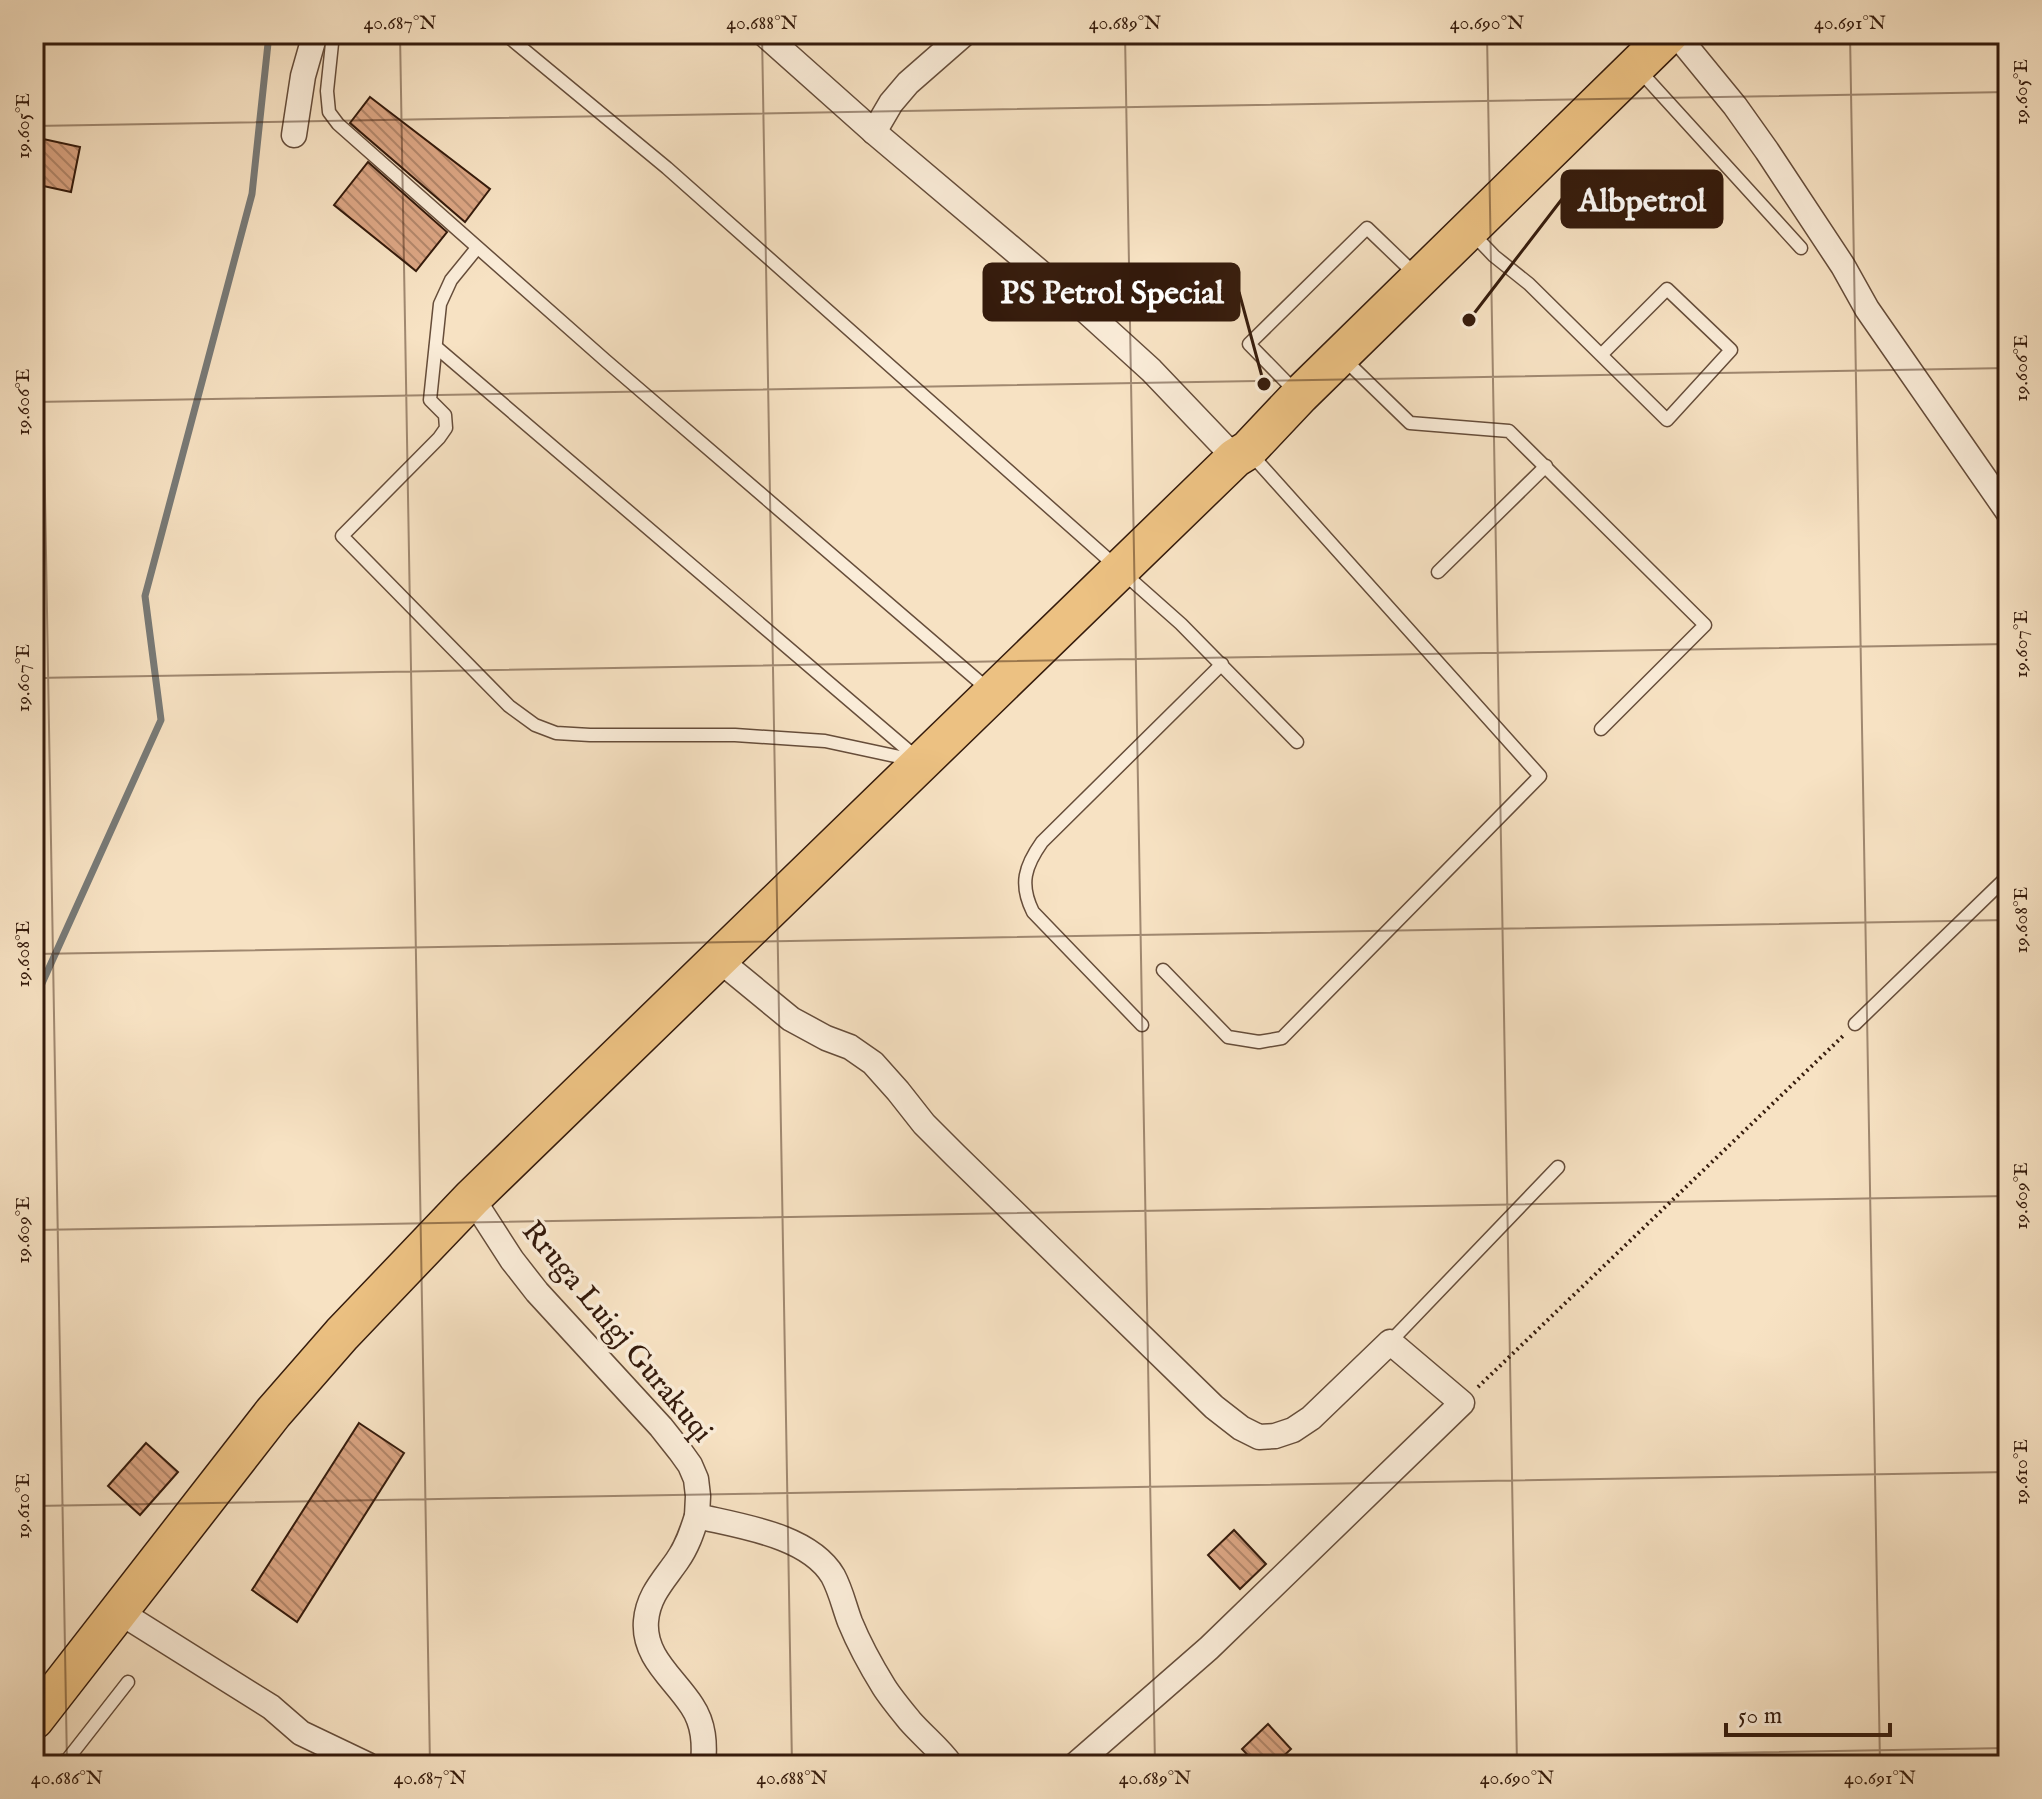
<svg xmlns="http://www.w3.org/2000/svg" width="2042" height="1799" font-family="'IM FELL English',serif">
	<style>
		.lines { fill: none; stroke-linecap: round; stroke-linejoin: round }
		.stream { stroke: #787a77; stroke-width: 7 }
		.building { fill: url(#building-back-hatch); stroke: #351b0c; stroke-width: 2 }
		.service-casing { stroke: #664d3a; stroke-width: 15 }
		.minor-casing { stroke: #664d3a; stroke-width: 27 }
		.primary-casing { stroke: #351b0c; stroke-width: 41 }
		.path { stroke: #351b0c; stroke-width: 4; stroke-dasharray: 2 4; stroke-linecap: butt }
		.service { stroke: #faecd8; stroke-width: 12 }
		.minor { stroke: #faecd8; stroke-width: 24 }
		.primary { stroke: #ecc182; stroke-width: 38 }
		.ticks { fill: none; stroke: #351b0c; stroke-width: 2; stroke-opacity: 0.45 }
		.labels { text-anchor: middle; stroke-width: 7; stroke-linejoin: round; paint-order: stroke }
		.street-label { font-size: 30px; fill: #351b0c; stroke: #faecd8 }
		.leader { fill: none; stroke: #351b0c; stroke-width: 3 }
		.callout-dot { fill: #351b0c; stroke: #faecd8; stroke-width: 3 }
		.callout { fill: #351b0c; stroke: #351b0c; stroke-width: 3 }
		.callout-label { font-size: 32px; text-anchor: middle; font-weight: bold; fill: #fff }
		.neatline { fill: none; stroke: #351b0c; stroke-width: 3 }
		.ticks-label { font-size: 20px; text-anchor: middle; fill: #351b0c }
	</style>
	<defs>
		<pattern id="building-back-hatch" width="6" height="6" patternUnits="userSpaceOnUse" patternTransform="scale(2)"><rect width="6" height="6" fill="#dba583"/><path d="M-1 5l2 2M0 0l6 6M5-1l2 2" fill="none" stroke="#b2866a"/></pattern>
	</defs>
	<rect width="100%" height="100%" fill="#f7e2c3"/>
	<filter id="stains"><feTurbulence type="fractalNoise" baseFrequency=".0025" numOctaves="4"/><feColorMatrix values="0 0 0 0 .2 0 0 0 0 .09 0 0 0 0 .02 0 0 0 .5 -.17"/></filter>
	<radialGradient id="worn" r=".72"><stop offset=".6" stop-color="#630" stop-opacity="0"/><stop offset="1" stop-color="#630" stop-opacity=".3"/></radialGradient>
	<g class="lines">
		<polyline class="stream" points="34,1001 161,720 145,596 252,194 269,34"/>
	</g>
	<g class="building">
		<polygon points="370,97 490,189 465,222 350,123"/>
		<polygon points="34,137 80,147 71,192 34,184"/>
		<polygon points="368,162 447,232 416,271 334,205"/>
		<polygon points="359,1423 404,1453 297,1622 252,1590"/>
		<polygon points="146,1443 178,1472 140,1515 108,1486"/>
		<polygon points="1234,1530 1266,1564 1240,1589 1208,1555"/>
		<polygon points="1268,1724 1291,1749 1274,1765 1257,1765 1242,1749"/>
	</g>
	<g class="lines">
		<defs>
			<g id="service">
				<polyline points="333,34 327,91 329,112 338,124 605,360 990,691"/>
				<polyline points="505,34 667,168 1181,624 1297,742"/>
				<polyline points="1639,70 1801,248"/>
				<polyline points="1471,232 1494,256 1529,284 1667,420 1731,350 1667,289 1601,355"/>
				<polyline points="477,248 451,280 440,304 430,400 445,415 446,428 439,438 342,536 509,706 535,725 556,733 590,735 735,735 825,741 914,760"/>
				<polyline points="436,347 917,758"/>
				<polyline points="1342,357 1410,423 1509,431 1705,625 1601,729"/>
				<polyline points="1296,392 1249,344 1367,228 1417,276"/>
				<polyline points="1438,572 1546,466"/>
				<polyline points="1163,970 1228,1037 1259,1042 1282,1038 1540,776 1250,453"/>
				<polyline points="1855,1024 2008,876"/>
				<path d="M1142,1025L1033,912C1019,884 1025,866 1042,842L1222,664"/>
				<polyline points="1390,1342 1558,1167"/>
				<polyline points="45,1765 67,1760 128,1682"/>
			</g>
			<g id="minor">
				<polyline points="764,34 874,132 1086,311 1151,370 1235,458"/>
				<polyline points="1676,34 1735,106 1767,151 1843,266 1867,309 2008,512"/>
				<polyline points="874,132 891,103 908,83 964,34"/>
				<polyline points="294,135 303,76 315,34"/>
				<polyline points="718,959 791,1019 826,1038 850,1047 873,1063 898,1091 924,1124 955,1155 1214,1407 1241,1428 1259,1437 1275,1436 1293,1430 1311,1418 1390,1342 1462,1403 1209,1648 1075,1765"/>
				<path d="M472,1198L512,1260L537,1292L661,1427L680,1451L690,1465L696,1479L698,1496L697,1516C739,1526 809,1535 833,1576C841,1591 844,1606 850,1622C859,1644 871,1666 884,1687C891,1698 901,1710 910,1721C923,1736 939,1748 951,1765"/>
				<path d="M697,1516C692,1532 687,1547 677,1561C663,1581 648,1596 646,1621C643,1657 674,1678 692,1706C704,1724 705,1744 703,1765"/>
				<polyline points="118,1611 271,1707 301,1733 368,1765"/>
			</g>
			<polyline id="primary" points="34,1720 273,1413 342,1334 472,1198 1235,458 1248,450 1300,395 1669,34"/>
		</defs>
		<use href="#service" class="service-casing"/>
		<use href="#minor" class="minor-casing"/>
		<use href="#primary" class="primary-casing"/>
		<polyline class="path" points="1478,1387 1843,1036"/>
		<use href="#service" class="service"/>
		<use href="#minor" class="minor"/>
		<use href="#primary" class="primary"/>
	</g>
	<path class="ticks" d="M37,34L67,1765M400,34L430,1765M762,34L792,1765M1125,34L1155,1765M1487,34L1517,1765M1850,34L1880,1765M34,126L2008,92M34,402L2008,368M34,678L2008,644M34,954L2008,920M34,1230L2008,1196M34,1506L2008,1472M1010,1765L2008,1748"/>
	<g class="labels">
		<g class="street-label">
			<text transform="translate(618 1331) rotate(50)" y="10">Rruga Luigj Gurakuqi</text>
		</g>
	</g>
	<path class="leader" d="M1469 320L1562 199M1264 384L1239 292"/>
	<g class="callout-dot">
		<circle cx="1469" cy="320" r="8"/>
		<circle cx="1264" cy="384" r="8"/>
	</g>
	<g class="callout">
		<rect x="1562" y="171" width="160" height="56" rx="8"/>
		<rect x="984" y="264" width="255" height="56" rx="8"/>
	</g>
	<g class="callout-label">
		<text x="1642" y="211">Albpetrol</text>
		<text x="1112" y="303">PS Petrol Special</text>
	</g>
	<rect width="2042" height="1799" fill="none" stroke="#f7e2c3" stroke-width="88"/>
	<path d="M1726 1723v12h164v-12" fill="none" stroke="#351b0c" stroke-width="4"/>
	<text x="1738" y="1723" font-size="24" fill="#351b0c" stroke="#faecd8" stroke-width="6" paint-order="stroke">50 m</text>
	<rect x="44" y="44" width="1954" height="1711" class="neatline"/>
	<g class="ticks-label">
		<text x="400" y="29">40.687°N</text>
		<text x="762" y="29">40.688°N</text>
		<text x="1125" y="29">40.689°N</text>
		<text x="1487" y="29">40.690°N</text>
		<text x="1850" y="29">40.691°N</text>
		<text transform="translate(2020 92) rotate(-90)" y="7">19.605°E</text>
		<text transform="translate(22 126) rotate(-90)" y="7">19.605°E</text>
		<text transform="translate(2020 368) rotate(-90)" y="7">19.606°E</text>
		<text transform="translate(22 402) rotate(-90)" y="7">19.606°E</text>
		<text transform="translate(2020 644) rotate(-90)" y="7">19.607°E</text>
		<text transform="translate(22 678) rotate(-90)" y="7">19.607°E</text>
		<text transform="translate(2020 920) rotate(-90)" y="7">19.608°E</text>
		<text transform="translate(22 954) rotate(-90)" y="7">19.608°E</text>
		<text transform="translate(2020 1196) rotate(-90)" y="7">19.609°E</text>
		<text transform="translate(22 1230) rotate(-90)" y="7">19.609°E</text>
		<text transform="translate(2020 1472) rotate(-90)" y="7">19.610°E</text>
		<text transform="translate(22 1506) rotate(-90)" y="7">19.610°E</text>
		<text x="67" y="1784">40.686°N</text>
		<text x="430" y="1784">40.687°N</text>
		<text x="792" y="1784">40.688°N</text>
		<text x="1155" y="1784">40.689°N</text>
		<text x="1517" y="1784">40.690°N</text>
		<text x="1880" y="1784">40.691°N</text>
	</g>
	<rect width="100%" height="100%" filter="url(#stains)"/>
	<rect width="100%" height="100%" fill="url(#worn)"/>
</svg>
